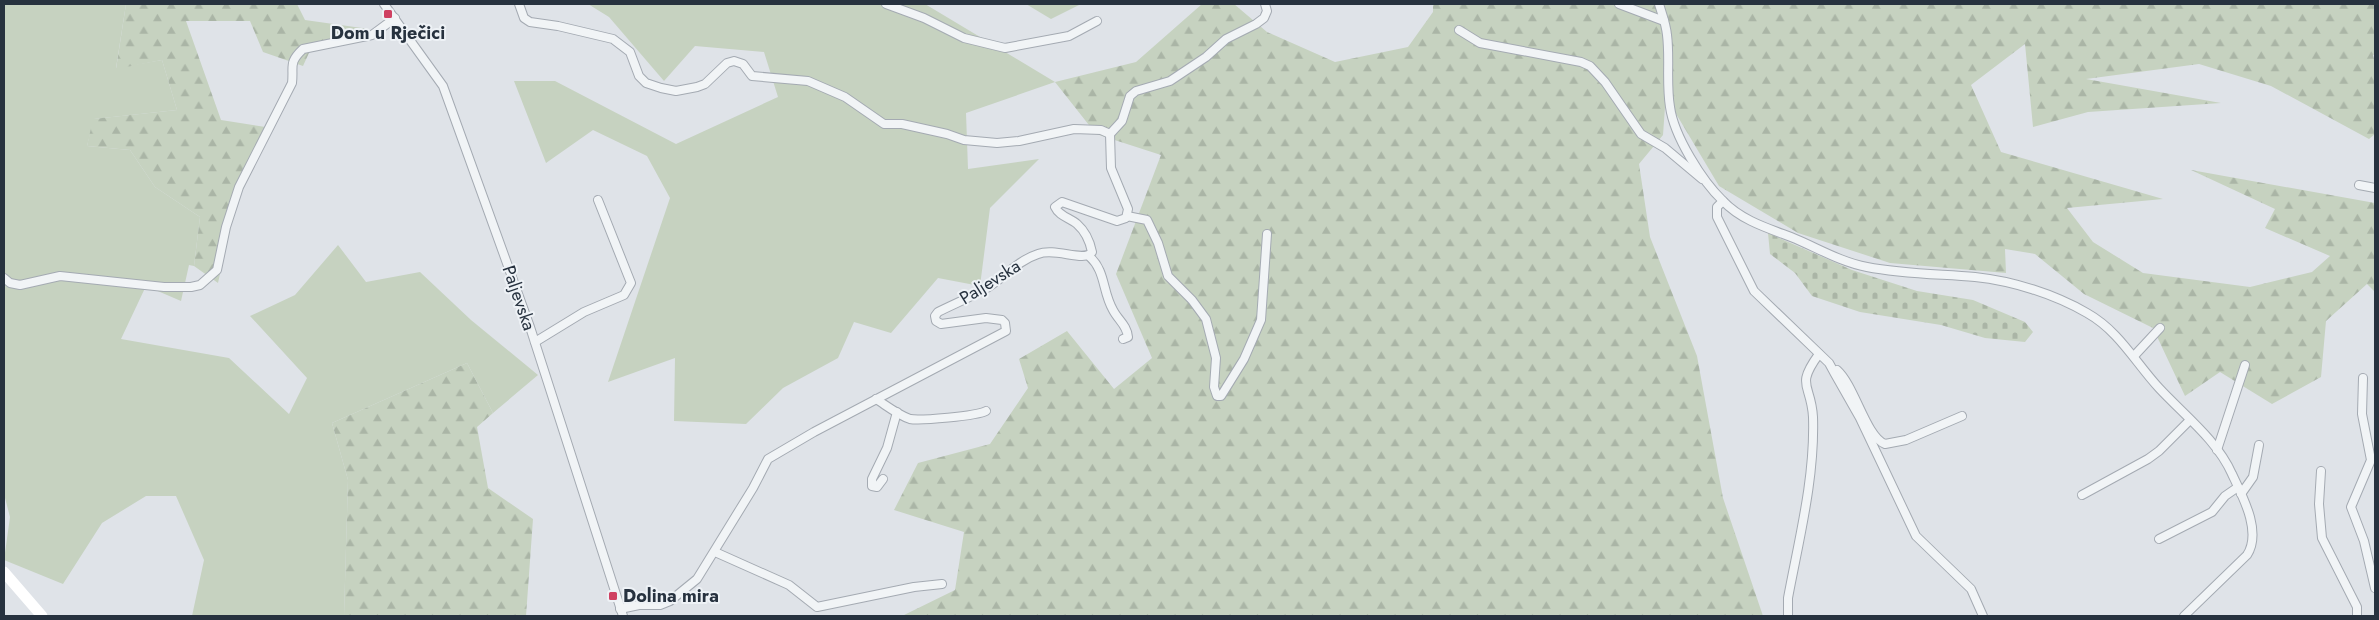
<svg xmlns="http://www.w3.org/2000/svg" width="2379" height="620" font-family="Jost,sans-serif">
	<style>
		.grass { fill: #c6d2c0 }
		.forest { fill: url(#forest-firs) }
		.cemetery { fill: url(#cemetery-stones) }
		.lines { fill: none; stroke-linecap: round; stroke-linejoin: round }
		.minor-casing { stroke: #a4aab2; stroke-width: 10 }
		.minor { stroke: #f1f4f6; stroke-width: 8 }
		.secondary { stroke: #fff; stroke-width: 11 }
		.poi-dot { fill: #cf4162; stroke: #eef2f6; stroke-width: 2 }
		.labels { text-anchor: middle; stroke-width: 4; stroke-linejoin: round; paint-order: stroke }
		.poi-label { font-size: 18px; font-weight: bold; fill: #27323f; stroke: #eef2f6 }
		.street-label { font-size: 18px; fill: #27323f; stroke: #eef2f6 }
	</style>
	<defs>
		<pattern id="forest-firs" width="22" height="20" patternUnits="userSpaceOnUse" patternTransform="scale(1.25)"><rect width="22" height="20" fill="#c6d2c0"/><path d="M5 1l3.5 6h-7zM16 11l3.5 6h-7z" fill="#aab5a6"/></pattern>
		<pattern id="cemetery-stones" width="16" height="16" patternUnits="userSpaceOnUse" patternTransform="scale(1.25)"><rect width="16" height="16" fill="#c6d2c0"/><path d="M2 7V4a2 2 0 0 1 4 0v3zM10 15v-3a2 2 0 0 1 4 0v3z" fill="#aab5a6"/></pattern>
	</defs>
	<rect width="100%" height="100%" fill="#dfe3e8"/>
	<g class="grass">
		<polygon points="4,4 126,4 116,68 162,60 177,110 94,119 87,146 130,150 155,187 200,217 194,266 189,265 181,301 146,286 121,339 229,358 289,414 307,378 250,316 295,295 338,245 366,282 420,272 471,320 538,375 493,413 467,363 332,423 348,480 344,616 192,616 204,560 176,496 146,496 102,523 63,584 4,560 10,517 4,494"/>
		<polygon points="588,4 925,4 1055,82 966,113 968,169 1039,159 990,208 980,286 938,278 891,333 854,322 838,358 783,388 746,424 674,421 675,358 608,382 670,198 647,156 593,130 546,163 514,81 555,81 676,144 778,97 764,52 695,46 664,81 609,17"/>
		<polygon points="1026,4 1081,4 1051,19"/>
	</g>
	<g class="forest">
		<polygon points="126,4 297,4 305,20 369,29 359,42 313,44 303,66 263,52 250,21 186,21 221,120 272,128 235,206 218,283 194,266 200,217 155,187 130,150 87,146 93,119 177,110 162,60 116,69"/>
		<polygon points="1202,4 1234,4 1267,32 1335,62 1408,47 1433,12 1433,4 2375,4 2375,54 2373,55 2375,63 2375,134 2369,139 2271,86 2199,64 2086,79 2221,103 2088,112 2033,127 2025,44 1971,85 2001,152 2163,199 2067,208 2093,242 2143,273 2250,287 2312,272 2330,256 2265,228 2275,209 2191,170 2375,203 2375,292 2367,284 2326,321 2321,377 2272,404 2220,372 2185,396 2153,328 2084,294 2035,254 2005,249 2006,273 1890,263 1798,233 1719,186 1672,107 1669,51 1663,135 1639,164 1650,237 1697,356 1723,498 1763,616 902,616 955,590 964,532 894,510 918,463 990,444 1028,388 1019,359 1067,331 1114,389 1152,358 1116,274 1161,155 1096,134 1055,82 1136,62"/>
		<polygon points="467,363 493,413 477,427 488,488 533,519 526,616 344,616 348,480 332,423"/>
	</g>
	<polygon class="cemetery" points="1768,233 1852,270 1917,291 1973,300 2025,322 2033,332 2025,342 1985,338 1941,325 1860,312 1812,296 1795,273 1770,254"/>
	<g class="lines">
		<defs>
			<g id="minor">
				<polyline points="384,4 443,86 530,327 623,616"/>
				<polyline points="519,4 524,18 530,22 558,26 613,39 630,52 639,76 646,83 661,88 676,91 697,87 705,84 727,63 734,61 743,64 752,76 808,81 845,97 884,124 902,124 947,134 964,140 997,143 1019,141 1074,129 1101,130 1110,134"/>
				<polyline points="886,4 924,18 964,38 1005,48 1069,36 1097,21"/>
				<polyline points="1619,4 1664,21"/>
				<path d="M1659,4C1662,14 1666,24 1667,35C1670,58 1666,83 1670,107C1674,136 1702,181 1723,201C1741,220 1767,228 1791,237C1816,247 1840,262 1867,267C1902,274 1939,274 1975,277C2013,281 2054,294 2087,313C2119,331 2135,362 2159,388C2184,415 2217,440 2232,474C2243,497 2262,532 2247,555L2184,616"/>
				<polyline points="1459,30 1480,43 1581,62 1590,66 1605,82 1641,134 1665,148 1702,179"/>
				<polyline points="2359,185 2375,188"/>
				<polyline points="1723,201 1717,207 1717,217 1754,291 1829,363 1835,374 1860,418 1916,536 1971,589 1983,616"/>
				<polyline points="1127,216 1147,220 1158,243 1168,276 1192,300 1206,319 1216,358 1214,387 1217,396 1221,396 1244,359 1261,320 1267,234"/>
				<path d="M1089,256C1106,271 1102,291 1113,310C1118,320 1127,325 1128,337L1123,339"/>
				<path d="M4,278L10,283L20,285L60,276L164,287H191L200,285L217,270L226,227L239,187L292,83C294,66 288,63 303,49L372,35L395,18"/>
				<polyline points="535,342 584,312 624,295 631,283 627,273 598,200"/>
				<polyline points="2134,356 2160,328"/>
				<path d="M1837,370C1855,386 1866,437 1885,444L1906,440L1962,416"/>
				<polyline points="2363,378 2362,414 2371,460 2351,507 2364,541 2375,588"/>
				<path d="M876,399C887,406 898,415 910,419C919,421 977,416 986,411"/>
				<polyline points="2217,450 2245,365"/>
				<polyline points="2321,471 2319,504 2322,538 2357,607 2357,616"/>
				<polyline points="883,479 877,487 872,486 872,479 887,448 897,412"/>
				<polyline points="2241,494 2253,477 2259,445"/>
				<polyline points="2082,495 2148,459 2159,451 2189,421"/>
				<polyline points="2159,539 2212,512 2225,496 2238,487"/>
				<polyline points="715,552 789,585 817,607 914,587 942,584"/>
				<path d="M620,609L639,605H660L670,601L697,579L753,488L768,459L814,432L1006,331L1005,323L1002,320L986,318L941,324L936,321L935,316L938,312C954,304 971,297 987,288C1005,277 1017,261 1038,254C1056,247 1084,263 1092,252C1090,242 1085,231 1077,224C1070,218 1059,216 1055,207L1062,202L1117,221L1126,218L1128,209L1111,168L1110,134L1122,121L1130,96L1136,91L1170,81L1206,57L1226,39L1256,24L1264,18L1267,11L1265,4"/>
				<path d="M1788,616V598C1799,539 1815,478 1813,417C1811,383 1795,387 1819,354"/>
			</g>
		</defs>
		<use href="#minor" class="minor-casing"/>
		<use href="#minor" class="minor"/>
		<polyline class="secondary" points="4,572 42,616"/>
	</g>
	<g class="poi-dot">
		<rect x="383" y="9" width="10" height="10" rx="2.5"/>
		<rect x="608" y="591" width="10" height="10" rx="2.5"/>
	</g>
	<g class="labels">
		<g class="poi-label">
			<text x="388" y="39">Dom u Rječici</text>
			<text x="623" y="602" text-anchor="start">Dolina mira</text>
		</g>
		<g class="street-label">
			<text transform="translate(990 282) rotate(-32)" y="6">Paljevska</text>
			<text transform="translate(519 298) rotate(71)" y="6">Paljevska</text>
		</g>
	</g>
	<rect width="2379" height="620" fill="none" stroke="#27323f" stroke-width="10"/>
</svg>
